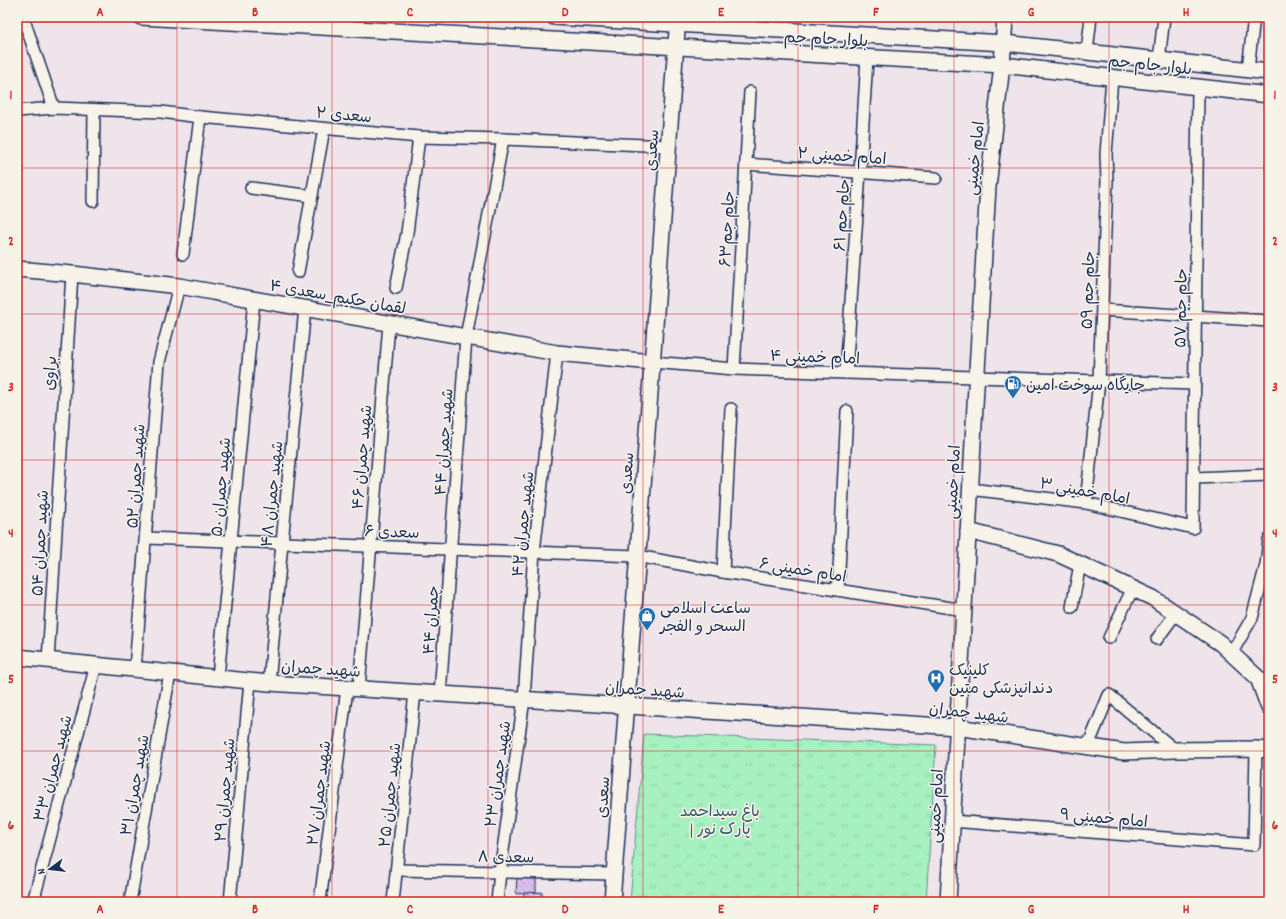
<svg xmlns="http://www.w3.org/2000/svg" width="1286" height="919" font-family="Dekko,'Playpen Sans Arabic',sans-serif">
	<style>
		.park { fill: url(#park-tufts); stroke: #61908f }
		.building { fill: url(#building-back-hatch); stroke: #1b2f5e }
		.lines { fill: none; stroke-linecap: round; stroke-linejoin: round }
		.street-casing { stroke: #1b2f5e; stroke-width: 14 }
		.secondary-casing { stroke: #1b2f5e; stroke-width: 18 }
		.street { stroke: #f7f3e8; stroke-width: 11 }
		.secondary { stroke: #f7f3e8; stroke-width: 15 }
		.grid { fill: none; stroke: #d62828; stroke-width: 1; stroke-opacity: 0.55 }
		.labels { text-anchor: middle; stroke-width: 3; stroke-linejoin: round; paint-order: stroke }
		.street-label { font-size: 16px; fill: #1b2f5e; stroke: #f7f3e8 }
		.poi-label { font-size: 16px; fill: #1b2f5e; stroke: #f7f3e8; text-anchor: start }
		.park-label { font-size: 16px; fill: #375672; stroke: #f7f3e8 }
		.neatline { fill: none; stroke: #d62828; stroke-width: 1.5 }
		.grid-label { font-size: 13px; text-anchor: middle; font-weight: bold; fill: #d62828 }
	</style>
	<defs>
		<pattern id="park-tufts" width="24" height="20" patternUnits="userSpaceOnUse"><rect width="24" height="20" fill="#a7f1c0"/><path d="M3 7l-1-3M5 7V3M7 7l1-3M15 17l-1-3M17 17v-4M19 17l1-3" fill="none" stroke="#8fcfa7"/></pattern>
		<pattern id="building-back-hatch" width="6" height="6" patternUnits="userSpaceOnUse"><rect width="6" height="6" fill="#dac0ef"/><path d="M-1 5l2 2M0 0l6 6M5-1l2 2" fill="none" stroke="#baa5cf"/></pattern>
	</defs>
	<rect width="100%" height="100%" fill="#eee4ea"/>
	<filter id="ink" filterUnits="userSpaceOnUse"><feTurbulence type="fractalNoise" baseFrequency=".025" numOctaves="2"/><feDisplacementMap in="SourceGraphic" scale="8" xChannelSelector="R" yChannelSelector="G"/><feConvolveMatrix kernelMatrix="1 2 1 2 8 2 1 2 1" color-interpolation-filters="sRGB"/></filter>
	<g filter="url(#ink)">
		<polygon class="park" points="644,734 936,745 926,902 630,902"/>
		<g class="building">
			<polygon points="517,876 536,878 536,893 516,894"/>
			<polygon points="542,892 542,900 546,901 545,902 524,902 524,893"/>
		</g>
		<g class="lines">
			<defs>
				<g id="street">
					<polyline points="23,17 54,108"/>
					<polyline points="1087,52 1091,17"/>
					<polyline points="1159,60 1164,17"/>
					<polyline points="1248,69 1254,17"/>
					<polyline points="17,111 54,108 161,112 200,117 419,137 503,139 669,146"/>
					<polyline points="746,164 936,178"/>
					<polyline points="251,188 312,196"/>
					<polyline points="93,201 94,110"/>
					<polyline points="183,254 200,117"/>
					<polyline points="298,272 324,129"/>
					<polyline points="396,288 407,233 419,137"/>
					<polyline points="1103,310 1269,321"/>
					<polyline points="652,362 734,369 846,373 1195,384"/>
					<polyline points="734,369 750,92"/>
					<polyline points="846,373 860,172 867,58"/>
					<polyline points="1194,478 1269,475"/>
					<polyline points="970,489 1086,503 1193,528 1198,88"/>
					<polyline points="1086,503 1099,381 1107,181 1106,154 1112,78"/>
					<polyline points="146,538 637,556 723,572 964,610"/>
					<polyline points="723,572 731,409"/>
					<polyline points="838,590 847,411"/>
					<polyline points="1072,607 1080,564"/>
					<polyline points="1109,638 1133,588"/>
					<polyline points="1157,639 1176,613"/>
					<polyline points="1231,654 1252,618 1266,565 1269,540"/>
					<polyline points="48,660 72,274"/>
					<polyline points="135,669 159,362 179,286"/>
					<polyline points="218,677 254,300"/>
					<polyline points="269,683 282,543 305,308"/>
					<polyline points="359,688 389,324"/>
					<polyline points="440,694 466,337 503,139"/>
					<polyline points="1088,746 1109,695 1175,750"/>
					<polyline points="952,821 1254,845 1256,749"/>
					<polyline points="397,870 614,874"/>
					<polyline points="33,902 96,665"/>
					<polyline points="130,902 170,673"/>
					<polyline points="230,902 250,681"/>
					<polyline points="320,902 347,688"/>
					<polyline points="393,902 415,692"/>
					<polyline points="497,902 500,872 524,699 534,552 557,353"/>
				</g>
				<g id="secondary">
					<polyline points="141,17 1002,65 1269,95"/>
					<polyline points="554,17 1004,43 1269,72"/>
					<polyline points="17,269 72,274 179,286 557,353 652,362"/>
					<polyline points="968,531 1058,554 1153,598 1220,643 1258,678 1269,686"/>
					<polyline points="17,657 269,683 957,727 1124,752 1175,750 1256,749 1269,750"/>
					<polyline points="1258,678 1269,708"/>
					<polyline points="612,902 678,17"/>
					<polyline points="948,902 976,387 988,187 1002,65 1005,17"/>
				</g>
			</defs>
			<use href="#street" class="street-casing"/>
			<use href="#secondary" class="secondary-casing"/>
			<use href="#street" class="street"/>
			<use href="#secondary" class="secondary"/>
		</g>
	</g>
	<path class="grid" d="M177,17V902M332,17V902M488,17V902M643,17V902M798,17V902M954,17V902M1109,17V902M17,168H1269M17,314H1269M17,460H1269M17,605H1269M17,751H1269"/>
	<defs>
		<symbol id="fuel-pin" viewBox="-11 -11 22 30"><path d="M0 17L-7.5 6A9.5 9.5 0 1 1 7.5 6Z" fill="#1f6fb2" stroke="#f7f3e8"/><path d="M-5.5-6h7V0h2V4h1.3V-2.5L3-4.5l.8-.8L6-3V5H2.5V1h-1V6h-7ZM-4.2-4.7v3.2H.2V-4.7Z" fill="#fff"/></symbol>
		<symbol id="shop-pin" viewBox="-11 -11 22 30"><path d="M0 17L-7.5 6A9.5 9.5 0 1 1 7.5 6Z" fill="#1f6fb2" stroke="#f7f3e8"/><path d="M-5-2.5h2.3a2.7 3.5 0 0 1 5.4 0H5L5.5 6h-11ZM-1.5-2.5h3a1.5 2.3 0 0 0-3 0Z" fill="#fff"/></symbol>
		<symbol id="hospital-pin" viewBox="-11 -11 22 30"><path d="M0 17L-7.5 6A9.5 9.5 0 1 1 7.5 6Z" fill="#1f6fb2" stroke="#f7f3e8"/><path d="M-5-5h3v3.5h4V-5h3V5h-3V1.5h-4V5h-3Z" fill="#fff"/></symbol>
	</defs>
	<g fill-rule="evenodd">
		<use href="#fuel-pin" x="1003" y="374" width="20" height="27"/>
		<use href="#shop-pin" x="637" y="606" width="20" height="27"/>
		<use href="#hospital-pin" x="926" y="668" width="20" height="27"/>
	</g>
	<g class="labels">
		<g class="street-label">
			<text transform="translate(826 38) rotate(3)" y="6">بلوار جام جم</text>
			<text transform="translate(1150 64) rotate(6)" y="6">بلوار جام جم</text>
			<text transform="translate(344 114) rotate(5)" y="6">سعدی ۲</text>
			<text transform="translate(651 150) rotate(-86)" y="6">سعدی</text>
			<text transform="translate(842 155) rotate(4)" y="6">امام خمینی ۲</text>
			<text transform="translate(974 158) rotate(-84)" y="6">امام خمینی</text>
			<text transform="translate(841 215) rotate(-86)" y="6">جام جم ۶۱</text>
			<text transform="translate(726 229) rotate(-87)" y="6">جام جم۶۳</text>
			<text transform="translate(1087 290) rotate(-88)" y="6">جام جم ۵۹</text>
			<text transform="translate(338 296) rotate(10)" y="6">لقمان حکیم_سعدی ۴</text>
			<text transform="translate(1180 308) rotate(-89)" y="6">جام جم ۵۷</text>
			<text transform="translate(815 356) rotate(2)" y="6">امام خمینی ۴</text>
			<text transform="translate(49 373) rotate(-86)" y="6">براوی</text>
			<text transform="translate(443 442) rotate(-86)" y="6">شهید چمران ۴۴</text>
			<text transform="translate(361 457) rotate(-85)" y="6">شهید چمران ۴۶</text>
			<text transform="translate(626 473) rotate(-86)" y="6">سعدی</text>
			<text transform="translate(135 476) rotate(-86)" y="6">شهید چمران ۵۲</text>
			<text transform="translate(952 482) rotate(-87)" y="6">امام خمینی</text>
			<text transform="translate(220 487) rotate(-85)" y="6">شهید چمران ۵۰</text>
			<text transform="translate(1085 490) rotate(10)" y="6">امام خمینی ۳</text>
			<text transform="translate(271 494) rotate(-84)" y="6">شهید چمران ۴۸</text>
			<text transform="translate(522 524) rotate(-84)" y="6">شهید چمران ۴۲</text>
			<text transform="translate(392 531) rotate(2)" y="6">سعدی ۶</text>
			<text transform="translate(39 543) rotate(-87)" y="6">شهید چمران ۵۴</text>
			<text transform="translate(803 569) rotate(9)" y="6">امام خمینی ۶</text>
			<text transform="translate(430 620) rotate(-86)" y="6">چمران ۴۴</text>
			<text transform="translate(321 668) rotate(4)" y="6">شهید چمران</text>
			<text transform="translate(645 689) rotate(4)" y="6">شهید چمران</text>
			<text transform="translate(969 712) rotate(7)" y="6">شهید چمران</text>
			<text transform="translate(52 768) rotate(-75)" y="6">شهید چمران ۳۳</text>
			<text transform="translate(497 774) rotate(-82)" y="6">شهید چمران ۲۳</text>
			<text transform="translate(134 785) rotate(-80)" y="6">شهید چمران ۳۱</text>
			<text transform="translate(224 790) rotate(-85)" y="6">شهید چمران ۲۹</text>
			<text transform="translate(318 793) rotate(-83)" y="6">شهید چمران ۲۷</text>
			<text transform="translate(389 795) rotate(-84)" y="6">شهید چمران ۲۵</text>
			<text transform="translate(602 797) rotate(-86)" y="6">سعدی</text>
			<text transform="translate(935 806) rotate(-87)" y="6">امام خمینی</text>
			<text transform="translate(1104 817) rotate(5)" y="6">امام خمینی ۹</text>
			<text transform="translate(506 856) rotate(1)" y="6">سعدی ۸</text>
		</g>
		<g class="poi-label">
			<text x="1026" y="390">جایگاه سوخت امین</text>
			<text x="660" y="613">ساعت اسلامی<tspan x="660" dy="18">السحر و الفجر</tspan></text>
			<text x="949" y="675">کلینیک<tspan x="949" dy="18">دندانپزشکی متین</tspan></text>
		</g>
		<g class="park-label">
			<text x="720" y="816">باغ سیداحمد<tspan x="720" dy="18">| پارک نور</tspan></text>
		</g>
	</g>
	<rect width="1286" height="919" fill="none" stroke="#f7f3e8" stroke-width="44"/>
	<g transform="translate(50 869) rotate(255)" stroke="#f7f3e8" stroke-width="3" paint-order="stroke">
	<path d="M0-3L7 15L0 10L-7 15Z" fill="#1b2f5e"/>
	<text y="-6" font-size="11" font-weight="bold" text-anchor="middle" fill="#1b2f5e">N</text>
	</g>
	<rect x="22" y="22" width="1242" height="875" class="neatline"/>
	<g class="grid-label">
		<text x="100" y="16">A</text>
		<text x="255" y="16">B</text>
		<text x="410" y="16">C</text>
		<text x="565" y="16">D</text>
		<text x="721" y="16">E</text>
		<text x="876" y="16">F</text>
		<text x="1031" y="16">G</text>
		<text x="1186" y="16">H</text>
		<text x="11" y="99">1</text>
		<text x="1275" y="99">1</text>
		<text x="11" y="245">2</text>
		<text x="1275" y="245">2</text>
		<text x="11" y="391">3</text>
		<text x="1275" y="391">3</text>
		<text x="11" y="537">4</text>
		<text x="1275" y="537">4</text>
		<text x="11" y="683">5</text>
		<text x="1275" y="683">5</text>
		<text x="11" y="829">6</text>
		<text x="1275" y="829">6</text>
		<text x="100" y="913">A</text>
		<text x="255" y="913">B</text>
		<text x="410" y="913">C</text>
		<text x="565" y="913">D</text>
		<text x="721" y="913">E</text>
		<text x="876" y="913">F</text>
		<text x="1031" y="913">G</text>
		<text x="1186" y="913">H</text>
	</g>
</svg>
